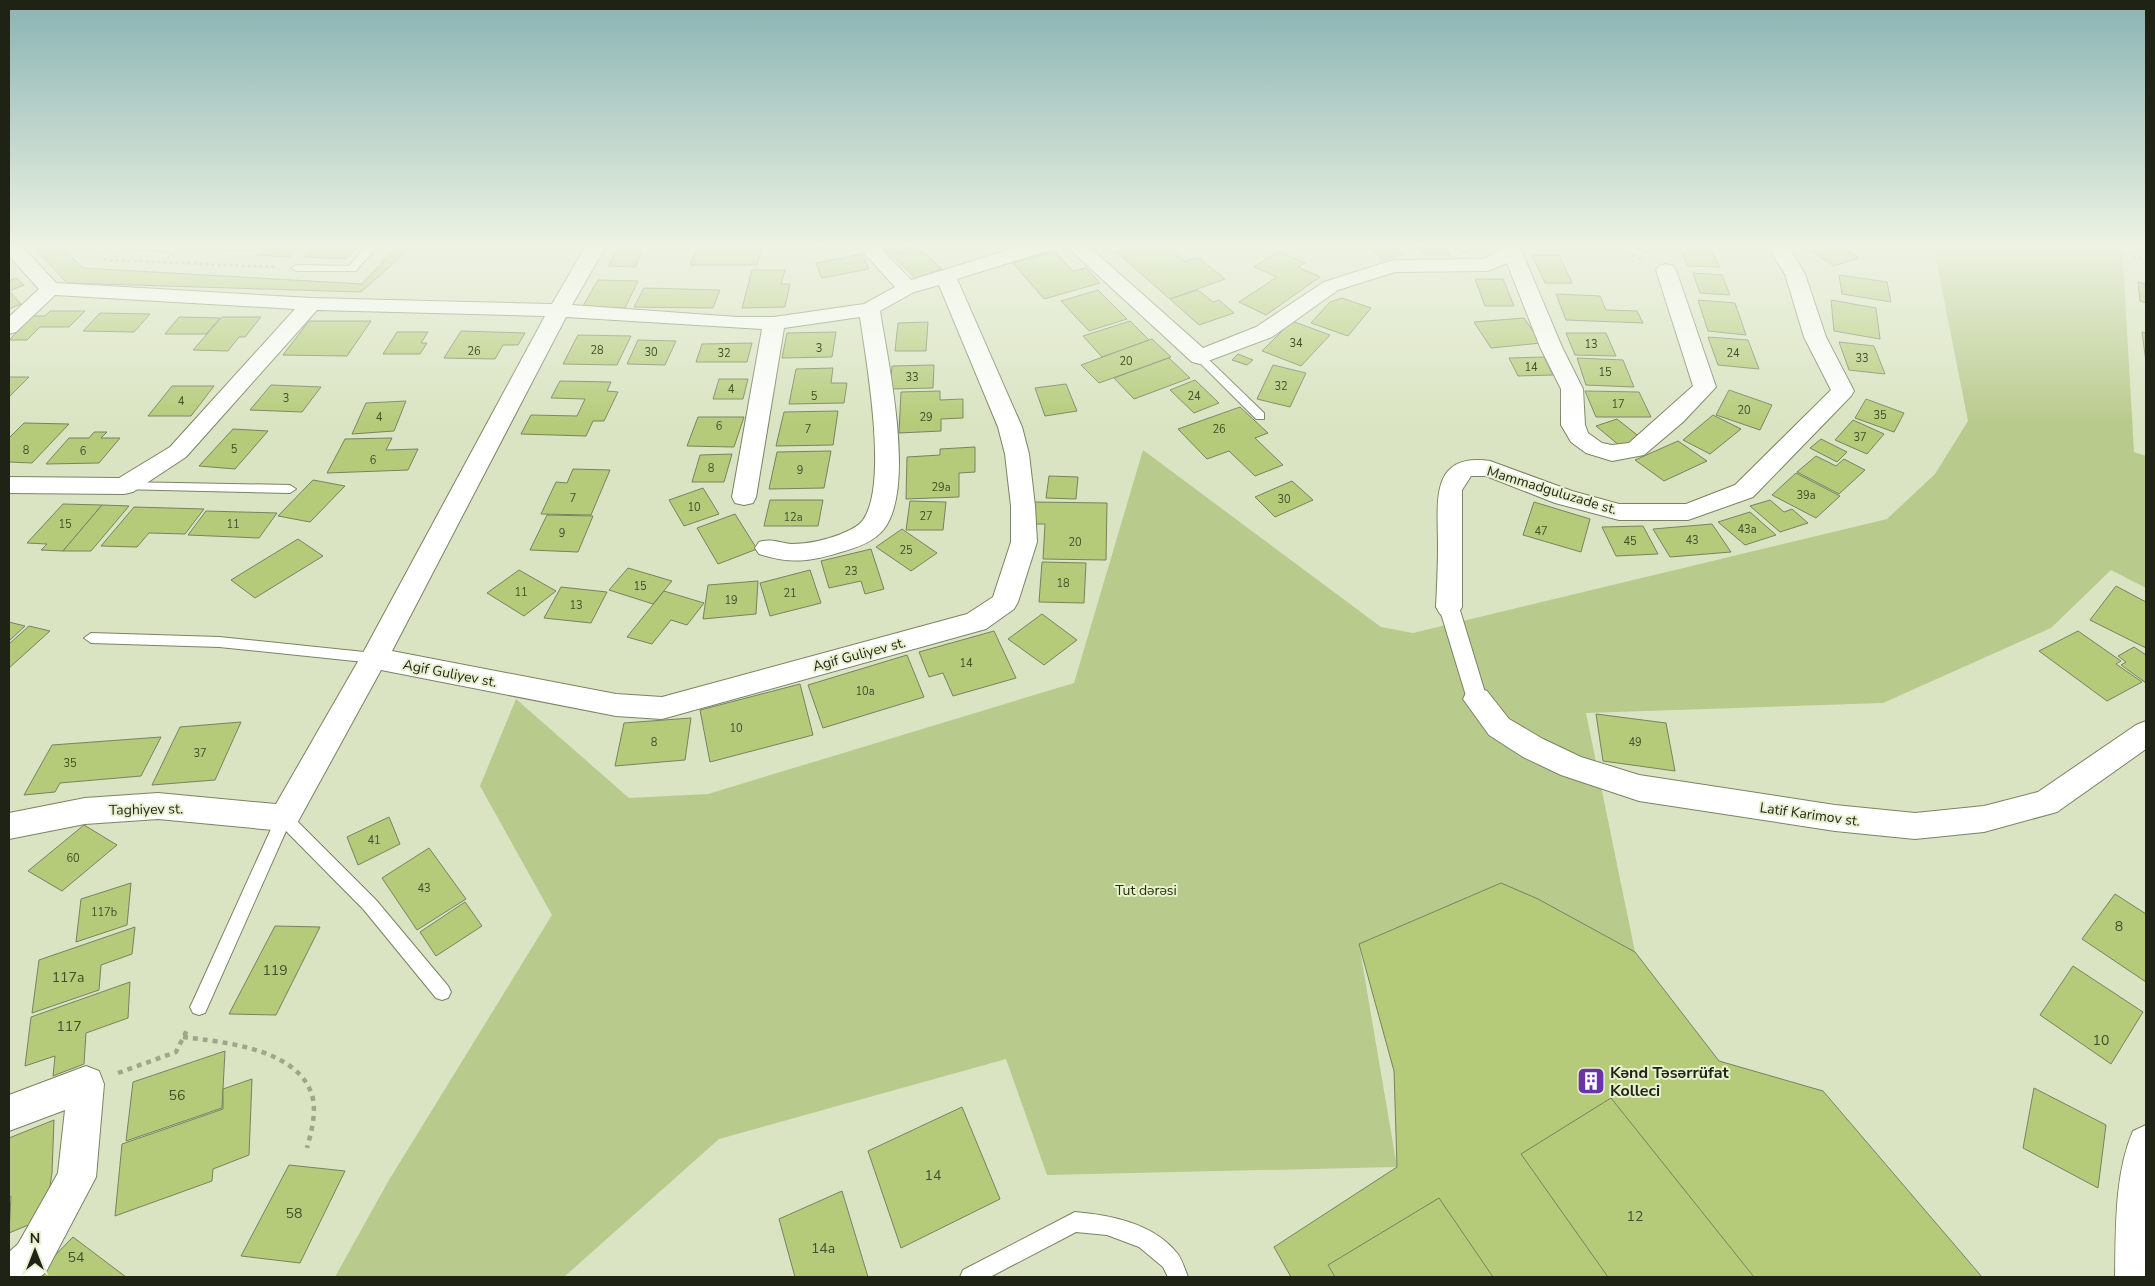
<svg xmlns="http://www.w3.org/2000/svg" width="2155" height="1286" font-family="'Nunito Sans',sans-serif">
	<style>
		.green { fill: #b9ca8d }
		.building { fill: #b5cb79; stroke: #788262 }
		.lines { fill: none; stroke-linecap: round; stroke-linejoin: round }
		.service-casing { stroke: #7a8364; stroke-width: 2 }
		.pedestrian-casing { stroke: #7a8364; stroke-width: 2 }
		.minor-casing { stroke: #7a8364; stroke-width: 2 }
		.path-far1 { stroke: #9ea78b; stroke-width: 2.5; stroke-dasharray: 3 3; stroke-linecap: butt }
		.path { stroke: #9ea78b; stroke-width: 4.5; stroke-dasharray: 5 5; stroke-linecap: butt }
		.service { fill: #fff; fill-rule: evenodd }
		.pedestrian { fill: #fff; fill-rule: evenodd }
		.minor { fill: #fff; fill-rule: evenodd }
		.labels { text-anchor: middle; stroke-width: 4; stroke-linejoin: round; paint-order: stroke }
		.number-label { font-size: 11px; fill: #444d2f }
		.street-label { font-size: 14px; fill: #1f2316; stroke: #e7f1cf }
		.park-label { font-size: 14px; fill: #252d0a; stroke: #e7f1cf }
		.near-number-label { font-size: 14px; fill: #444d2f }
		.near-poi-label { font-size: 16px; font-weight: bold; fill: #1f2316; stroke: #e7f1cf; text-anchor: start }
	</style>
	<rect width="100%" height="100%" fill="#dae4c2"/>
	<polygon class="green" points="1933,244 2122,244 2134,452 2146,456 2146,588 2111,570 2051,628 1883,703 1586,713 1635,952 1501,883 1359,944 1397,1167 1047,1175 1006,1059 719,1139 564,1277 335,1277 389,1180 552,915 480,786 516,699 629,798 708,794 1074,683 1143,450 1381,627 1413,633 1887,519 1935,474 1968,421"/>
	<g class="building">
		<polygon points="31,244 59,244 83,268 362,284 399,244 415,244 361,292 67,283"/>
		<polygon points="138,244 175,244 167,252 131,250"/>
		<polygon points="194,244 262,244 255,251 189,249"/>
		<polygon points="268,244 302,244 290,257 257,255"/>
		<polygon points="316,244 359,244 346,259 304,257"/>
		<polygon points="699,244 763,244 757,265 690,265"/>
		<polygon points="810,244 838,244 812,249"/>
		<polygon points="878,244 918,244 918,245 889,255"/>
		<polygon points="1137,244 1164,244 1185,262 1198,257 1225,279 1170,299 1115,251"/>
		<polygon points="1365,244 1393,244 1404,254 1383,260"/>
		<polygon points="1442,244 1451,255 1424,255 1417,248"/>
		<polygon points="1448,244 1485,244 1464,253"/>
		<polygon points="1631,244 1664,244 1646,253"/>
		<polygon points="1800,244 1836,244 1859,258 1834,266"/>
		<polygon points="1678,245 1709,246 1720,267 1688,266"/>
		<polygon points="918,247 942,269 915,278 892,255"/>
		<polygon points="616,250 643,250 635,267 608,266"/>
		<polygon points="1054,251 1073,271 1086,268 1100,283 1044,299 1013,263"/>
		<polygon points="1278,251 1305,263 1298,267 1320,277 1266,315 1239,302 1277,277 1254,267"/>
		<polygon points="862,254 869,269 822,278 816,263"/>
		<polygon points="1532,255 1559,255 1572,283 1545,283"/>
		<polygon points="752,270 785,270 781,284 790,284 785,307 742,308"/>
		<polygon points="1693,273 1722,275 1730,295 1700,293"/>
		<polygon points="1839,275 1887,282 1891,302 1842,294"/>
		<polygon points="16,278 24,285 9,291 9,281"/>
		<polygon points="1475,279 1503,279 1514,306 1485,306"/>
		<polygon points="598,280 638,281 625,308 583,306"/>
		<polygon points="2138,282 2146,284 2146,303 2140,301"/>
		<polygon points="644,288 720,290 713,308 634,307"/>
		<polygon points="1098,290 1127,319 1089,331 1061,301"/>
		<polygon points="1198,290 1213,302 1219,300 1234,313 1199,325 1170,299"/>
		<polygon points="9,292 10,292 21,304 9,309"/>
		<polygon points="1556,294 1600,296 1606,310 1637,311 1643,323 1566,320"/>
		<polygon points="1342,298 1371,308 1348,336 1311,323 1330,302"/>
		<polygon points="1698,300 1735,303 1746,335 1708,331"/>
		<polygon points="1831,300 1876,308 1880,339 1834,331"/>
		<polygon points="50,311 85,311 69,327 40,327 27,340 9,340 33,316 45,316"/>
		<polygon points="100,313 150,314 134,332 83,331"/>
		<polygon points="179,317 220,318 206,334 165,334"/>
		<polygon points="222,317 261,317 245,337 239,337 228,351 193,350"/>
		<polygon points="1524,318 1541,343 1491,348 1474,322"/>
		<polygon points="309,321 371,321 347,356 283,355"/>
		<polygon points="1130,321 1149,340 1102,357 1083,336"/>
		<polygon points="1292,321 1330,335 1301,366 1262,351"/>
		<polygon points="928,322 926,351 895,351 898,323"/>
		<polygon points="461,331 525,333 518,345 503,345 495,359 444,358"/>
		<polygon points="397,332 428,332 421,343 427,343 420,354 383,354"/>
		<polygon points="836,332 832,357 782,358 787,333"/>
		<polygon points="2142,332 2146,333 2146,362"/>
		<polygon points="1566,333 1606,333 1616,356 1575,355"/>
		<polygon points="578,335 631,336 617,365 563,364"/>
		<polygon points="1708,337 1748,340 1759,369 1718,365"/>
		<polygon points="1152,339 1171,357 1099,383 1081,365"/>
		<polygon points="638,340 676,341 665,365 627,364"/>
		<polygon points="1839,342 1874,346 1885,374 1849,370"/>
		<polygon points="752,343 747,362 696,362 702,344"/>
		<polygon points="1238,354 1253,360 1247,365 1232,360"/>
		<polygon points="1544,357 1553,375 1518,376 1509,358"/>
		<polygon points="1169,358 1190,378 1134,399 1114,378"/>
		<polygon points="1577,358 1623,360 1634,387 1586,385"/>
		<polygon points="934,365 933,388 890,389 892,366"/>
		<polygon points="1273,365 1306,373 1290,407 1257,399"/>
		<polygon points="833,368 831,383 847,383 844,403 789,404 796,369"/>
		<polygon points="9,377 29,377 9,397"/>
		<polygon points="719,379 748,379 743,399 713,399"/>
		<polygon points="1195,380 1219,403 1194,413 1170,390"/>
		<polygon points="560,381 611,382 607,391 618,392 604,421 593,421 586,436 521,434 531,415 577,416 585,399 551,398"/>
		<polygon points="1066,384 1077,411 1045,416 1035,388"/>
		<polygon points="271,385 321,387 302,412 250,410"/>
		<polygon points="172,386 214,386 191,416 148,416"/>
		<polygon points="1729,390 1772,405 1760,430 1716,415"/>
		<polygon points="940,391 940,400 963,399 963,418 941,419 941,431 899,433 901,392"/>
		<polygon points="1585,391 1639,392 1651,417 1596,417"/>
		<polygon points="1866,399 1904,413 1894,432 1855,418"/>
		<polygon points="406,401 394,431 352,434 366,403"/>
		<polygon points="1240,407 1268,433 1255,438 1283,465 1255,476 1229,451 1207,459 1178,429"/>
		<polygon points="838,411 833,445 776,446 784,412"/>
		<polygon points="1713,415 1741,429 1710,454 1683,440"/>
		<polygon points="698,417 744,417 734,447 687,446"/>
		<polygon points="1617,419 1641,438 1620,446 1596,426"/>
		<polygon points="1853,420 1884,434 1867,454 1835,440"/>
		<polygon points="24,423 69,424 32,463 9,462 9,438"/>
		<polygon points="233,429 268,431 235,469 199,466"/>
		<polygon points="94,432 107,432 101,438 120,438 99,463 46,464 69,438 89,438"/>
		<polygon points="392,438 386,450 418,449 408,470 327,473 345,439"/>
		<polygon points="1821,439 1847,452 1837,462 1810,448"/>
		<polygon points="1678,441 1707,461 1664,481 1635,460"/>
		<polygon points="975,447 975,472 959,473 959,497 906,499 907,457 940,455 940,449"/>
		<polygon points="831,451 824,488 769,489 777,452"/>
		<polygon points="732,454 724,482 692,482 700,455"/>
		<polygon points="1816,456 1836,466 1844,459 1865,470 1839,494 1797,472"/>
		<polygon points="573,469 610,470 591,515 541,514 556,482 567,483"/>
		<polygon points="1796,473 1840,496 1816,518 1772,495"/>
		<polygon points="1049,476 1078,477 1076,499 1046,498"/>
		<polygon points="313,480 345,486 310,522 278,516"/>
		<polygon points="1292,481 1313,500 1275,517 1255,497"/>
		<polygon points="703,488 719,514 684,526 669,500"/>
		<polygon points="770,500 823,500 818,526 764,526"/>
		<polygon points="1770,500 1784,512 1792,509 1808,523 1780,532 1750,506"/>
		<polygon points="910,501 946,502 943,530 906,530"/>
		<polygon points="1034,502 1107,503 1106,560 1043,559 1045,524 1032,524"/>
		<polygon points="1534,502 1590,519 1581,552 1523,535"/>
		<polygon points="63,504 102,505 63,551 41,550 47,544 27,543"/>
		<polygon points="102,505 129,506 91,551 63,551"/>
		<polygon points="134,507 204,509 185,534 149,533 137,547 101,546"/>
		<polygon points="206,511 277,513 259,538 188,535"/>
		<polygon points="1750,512 1776,535 1745,545 1718,522"/>
		<polygon points="735,514 757,549 718,564 697,528"/>
		<polygon points="547,515 593,516 578,552 530,550"/>
		<polygon points="1712,524 1731,552 1670,557 1653,529"/>
		<polygon points="1643,526 1658,554 1616,556 1602,527"/>
		<polygon points="902,529 937,553 911,571 876,547"/>
		<polygon points="298,539 323,556 255,598 231,580"/>
		<polygon points="871,549 884,589 865,594 861,581 829,588 821,561"/>
		<polygon points="1042,562 1086,563 1084,603 1039,602"/>
		<polygon points="628,568 672,581 653,604 609,590"/>
		<polygon points="519,570 556,591 524,616 487,593"/>
		<polygon points="810,570 821,603 770,616 760,583"/>
		<polygon points="758,581 756,614 703,619 708,585"/>
		<polygon points="2116,586 2146,602 2146,648 2090,620"/>
		<polygon points="561,587 607,592 591,623 544,618"/>
		<polygon points="664,591 704,603 687,625 671,620 652,644 627,637"/>
		<polygon points="1042,614 1077,640 1044,665 1008,639"/>
		<polygon points="9,622 25,626 9,641"/>
		<polygon points="29,626 50,631 9,668 9,644"/>
		<polygon points="994,631 1016,678 953,696 943,673 929,677 919,652"/>
		<polygon points="2078,631 2121,661 2116,664 2142,682 2107,701 2039,651"/>
		<polygon points="2134,647 2146,655 2146,683 2121,665 2126,662 2118,656"/>
		<polygon points="907,655 924,697 823,728 808,685"/>
		<polygon points="800,684 813,735 710,762 700,710"/>
		<polygon points="1596,714 1666,723 1675,771 1603,761"/>
		<polygon points="691,718 685,760 615,766 624,723"/>
		<polygon points="241,722 215,780 152,785 180,727"/>
		<polygon points="161,737 141,776 60,783 55,792 24,795 52,745"/>
		<polygon points="389,817 400,844 358,865 347,837"/>
		<polygon points="84,825 117,845 62,891 28,871"/>
		<polygon points="429,848 466,899 417,930 382,878"/>
		<polygon points="131,883 127,925 76,942 81,899"/>
		<polygon points="1501,883 1538,899 1635,952 1719,1061 1823,1091 1982,1277 1291,1277 1274,1247 1397,1167 1394,1071 1359,944"/>
		<polygon points="2115,894 2146,914 2146,982 2082,939"/>
		<polygon points="465,902 482,926 436,956 420,932"/>
		<polygon points="275,926 320,927 276,1015 229,1014"/>
		<polygon points="135,927 132,954 101,965 99,990 32,1013 39,960"/>
		<polygon points="2073,966 2143,1012 2111,1064 2040,1015"/>
		<polygon points="130,982 128,1018 86,1033 84,1064 53,1076 55,1056 25,1066 31,1017"/>
		<polygon points="225,1051 222,1108 126,1141 133,1082"/>
		<polygon points="252,1079 249,1155 213,1169 212,1181 115,1216 122,1144 223,1109 223,1089"/>
		<polygon points="2034,1088 2106,1125 2098,1188 2023,1148"/>
		<polygon points="1611,1098 1754,1277 1608,1277 1521,1154"/>
		<polygon points="962,1107 1000,1199 901,1248 868,1151"/>
		<polygon points="54,1120 52,1173 48,1199 33,1223 9,1233 11,1196 9,1197 9,1138"/>
		<polygon points="289,1165 345,1171 300,1263 241,1256"/>
		<polygon points="842,1191 868,1277 795,1277 779,1219"/>
		<polygon points="1439,1198 1493,1277 1335,1277 1328,1265"/>
		<polygon points="73,1237 126,1277 34,1277"/>
	</g>
	<g class="lines">
		<defs>
			<g id="service">
				<polygon points="368,244 379,244 356,271 296,271 291,268 296,265 349,266"/>
				<polygon points="1200,354 1204,355 1264,413 1264,419 1256,419 1196,359 1196,355"/>
				<polygon points="124,482 290,485 296,489 290,493 120,489 118,486 120,483"/>
				<polygon points="91,633 219,637 374,653 379,654 381,658 379,662 374,663 219,647 91,643 84,638"/>
				<polygon points="284,811 289,813 376,900 448,986 451,992 448,998 442,1000 436,998 364,910 286,831 205,1013 199,1015 193,1013 190,1007 193,1001 276,818 279,813"/>
				<path d="M1075,1212C1110,1215 1153,1223 1177,1253C1182,1259 1185,1270 1188,1277H1168L1163,1267L1139,1247L1107,1235L1076,1232L990,1277H960L963,1270Z"/>
			</g>
			<polygon id="pedestrian" points="1449,600 1456,602 1459,607 1487,699 1484,705 1477,707 1470,705 1467,699 1439,607 1442,602"/>
			<g id="minor">
				<path d="M9,244H20L56,283L311,298L552,304L587,244H607L572,305L737,317H774L864,304L895,287L856,244H877L911,280L1028,244H1060L1057,248L957,279L1022,427L1029,454L1035,506L1037,542L1018,602L1014,609L986,629L662,719L616,716L381,670L295,827L284,831L158,819L85,824L9,839V813L85,798L158,793L276,804L364,651L545,316L317,310L186,457L133,492L124,494L9,493V477L119,478L170,447L295,309L55,295L16,332L9,334V317L39,289L9,256ZM939,285L998,427L1005,454L1011,506V542L993,597L967,614L662,697L616,694L392,651L566,317L762,329L732,497L735,503L744,505L753,503L756,497L784,328L860,317C866,360 889,484 863,520C858,527 848,531 841,534C826,540 808,544 792,544C780,543 771,538 759,542L755,548L759,554C791,564 809,562 841,552C856,548 874,542 884,529C916,487 888,362 880,311L914,292Z"/>
				<polygon points="1064,244 1086,244 1203,348 1256,327 1324,282 1393,260 1484,259 1500,250 1495,244 1516,244 1522,252 1562,347 1583,389 1585,425 1588,433 1602,443 1612,445 1629,443 1693,386 1656,270 1659,266 1666,264 1673,266 1676,270 1716,387 1683,422 1644,455 1612,461 1586,453 1571,442 1561,425 1561,389 1540,347 1507,263 1488,271 1395,272 1338,290 1272,337 1200,364 1192,362"/>
				<path d="M1766,244H1787L1805,274L1826,337L1854,391L1851,396L1753,497L1688,520H1619L1555,503L1486,476H1471L1462,490V607L1458,614L1449,617L1440,614L1436,607C1437,587 1438,566 1438,546C1438,503 1429,452 1490,461L1572,491L1619,504H1686L1735,485L1831,390L1804,337L1785,274Z"/>
				<polygon points="1477,688 1487,691 1509,719 1543,739 1581,757 1639,775 1835,805 1915,813 1984,806 2038,792 2136,725 2146,721 2146,749 2057,812 1984,832 1915,839 1835,831 1639,801 1561,775 1523,757 1489,735 1463,699 1467,691"/>
				<polygon points="86,1066 99,1071 104,1084 96,1177 46,1272 40,1277 9,1277 9,1252 18,1244 58,1173 65,1110 9,1131 9,1095"/>
				<path d="M2146,1125V1277H2115C2116,1230 2114,1175 2133,1131Z"/>
			</g>
		</defs>
		<use href="#service" class="service-casing"/>
		<use href="#pedestrian" class="pedestrian-casing"/>
		<use href="#minor" class="minor-casing"/>
		<g class="path-far1">
			<polyline points="85,244 106,260 276,267"/>
			<polyline points="1605,244 1644,260"/>
			<polyline points="2106,244 2146,261"/>
			<polyline points="111,261 129,244"/>
			<polyline points="163,263 183,244"/>
		</g>
		<g class="path">
			<path d="M183,1037C224,1042 302,1049 313,1099C316,1115 311,1133 307,1148"/>
			<polyline points="118,1073 176,1052 188,1028"/>
		</g>
		<use href="#service" class="service"/>
		<use href="#pedestrian" class="pedestrian"/>
		<use href="#minor" class="minor"/>
	</g>
	<linearGradient id="sky" x2="0" y2="1"><stop stop-color="#89b3b2"/><stop offset="0.58" stop-color="#eef3e4"/><stop offset="1" stop-color="#eef3e4" stop-opacity="0"/></linearGradient>
	<rect width="2155" height="424" fill="url(#sky)"/>
	<defs>
		<symbol id="building-square" viewBox="-11 -11 22 22"><rect x="-9" y="-9" width="18" height="18" rx="4" fill="#6b33aa" stroke="#e7f1cf"/><path d="M-4-6H4V6H1V3H-1V6H-4ZM-2.5-4.3h1.7v1.8h-1.7ZM.8-4.3h1.7v1.8H.8ZM-2.5-1h1.7V.8h-1.7ZM.8-1h1.7V.8H.8Z" fill="#fff"/></symbol>
	</defs>
	<g fill-rule="evenodd">
		<use href="#building-square" x="1575" y="1065" width="32" height="32"/>
	</g>
	<g class="labels">
		<g class="number-label">
			<text x="1296" y="347">34</text>
			<text x="1591" y="348">13</text>
			<text x="819" y="352">3</text>
			<text x="597" y="354">28</text>
			<text x="474" y="355">26</text>
			<text x="651" y="356">30</text>
			<text x="724" y="357">32</text>
			<text x="1733" y="357">24</text>
			<text x="1862" y="362">33</text>
			<text x="1126" y="365">20</text>
			<text x="1531" y="371">14</text>
			<text x="1605" y="376">15</text>
			<text x="912" y="381">33</text>
			<text x="1281" y="390">32</text>
			<text x="731" y="393">4</text>
			<text x="814" y="400">5</text>
			<text x="1194" y="400">24</text>
			<text x="286" y="402">3</text>
			<text x="181" y="405">4</text>
			<text x="1618" y="408">17</text>
			<text x="1744" y="414">20</text>
			<text x="1880" y="419">35</text>
			<text x="379" y="421">4</text>
			<text x="926" y="421">29</text>
			<text x="719" y="430">6</text>
			<text x="808" y="433">7</text>
			<text x="1219" y="433">26</text>
			<text x="1860" y="441">37</text>
			<text x="234" y="453">5</text>
			<text x="26" y="454">8</text>
			<text x="83" y="455">6</text>
			<text x="373" y="464">6</text>
			<text x="711" y="472">8</text>
			<text x="800" y="474">9</text>
			<text x="941" y="491">29a</text>
			<text x="1806" y="499">39a</text>
			<text x="573" y="502">7</text>
			<text x="1284" y="503">30</text>
			<text x="694" y="511">10</text>
			<text x="926" y="520">27</text>
			<text x="793" y="521">12a</text>
			<text x="65" y="528">15</text>
			<text x="233" y="528">11</text>
			<text x="1747" y="533">43a</text>
			<text x="1541" y="535">47</text>
			<text x="562" y="537">9</text>
			<text x="1692" y="544">43</text>
			<text x="1630" y="545">45</text>
			<text x="1075" y="546">20</text>
			<text x="906" y="554">25</text>
			<text x="851" y="575">23</text>
			<text x="1063" y="587">18</text>
			<text x="640" y="590">15</text>
			<text x="521" y="596">11</text>
			<text x="790" y="597">21</text>
			<text x="731" y="604">19</text>
			<text x="576" y="609">13</text>
			<text x="966" y="667">14</text>
			<text x="865" y="695">10a</text>
			<text x="736" y="732">10</text>
			<text x="654" y="746">8</text>
			<text x="1635" y="746">49</text>
			<text x="200" y="757">37</text>
			<text x="70" y="767">35</text>
			<text x="374" y="844">41</text>
			<text x="73" y="862">60</text>
			<text x="424" y="892">43</text>
			<text x="104" y="916">117b</text>
		</g>
		<g class="street-label">
			<text transform="translate(1552 490) rotate(17)" y="5">Mammadguluzade st.</text>
			<text transform="translate(859 654) rotate(-15)" y="5">Agif Guliyev st.</text>
			<text transform="translate(450 673) rotate(11)" y="5">Agif Guliyev st.</text>
			<text transform="translate(146 809) rotate(-1)" y="5">Taghiyev st.</text>
			<text transform="translate(1810 814) rotate(8)" y="5">Latif Karimov st.</text>
		</g>
		<g class="park-label">
			<text x="1146" y="895">Tut dərəsi</text>
		</g>
		<g class="near-number-label">
			<text x="2119" y="931">8</text>
			<text x="275" y="975">119</text>
			<text x="68" y="982">117a</text>
			<text x="69" y="1031">117</text>
			<text x="2101" y="1045">10</text>
			<text x="177" y="1100">56</text>
			<text x="933" y="1180">14</text>
			<text x="294" y="1218">58</text>
			<text x="1635" y="1221">12</text>
			<text x="823" y="1253">14a</text>
			<text x="76" y="1262">54</text>
		</g>
		<g class="near-poi-label">
			<text x="1610" y="1078">Kənd Təsərrüfat<tspan x="1610" dy="18">Kolleci</tspan></text>
		</g>
	</g>
	<rect width="2155" height="1286" fill="none" stroke="#1f2316" stroke-width="20"/>
	<g transform="translate(35 1251)" stroke="#e7f1cf" stroke-width="4" paint-order="stroke">
	<path d="M0-4L9 19L0 12L-9 19Z" fill="#1f2316"/>
	<text y="-8" font-size="14" font-weight="bold" text-anchor="middle" fill="#1f2316">N</text>
	</g>
</svg>
